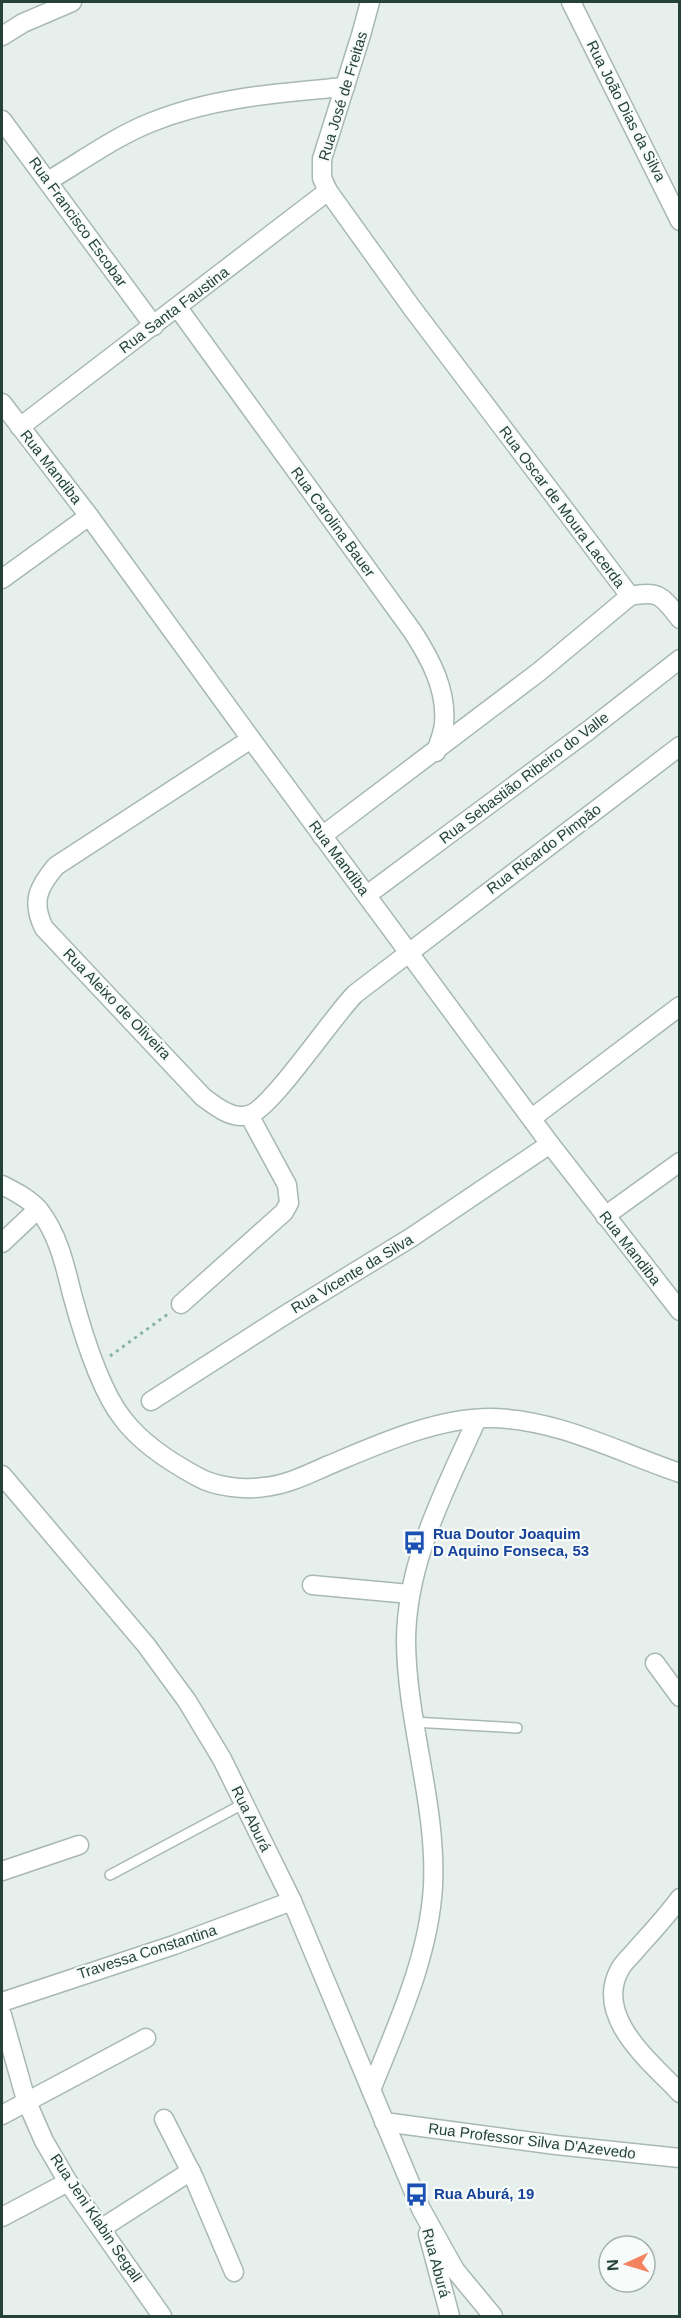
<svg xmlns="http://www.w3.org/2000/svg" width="681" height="2318" font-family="Helvetica,sans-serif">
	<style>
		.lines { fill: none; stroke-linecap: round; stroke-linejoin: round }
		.service-casing { stroke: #a8b8b2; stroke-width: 12 }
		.minor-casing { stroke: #a8b8b2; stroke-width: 21 }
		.tertiary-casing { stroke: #a8b8b2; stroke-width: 21 }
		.path { stroke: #86b3a5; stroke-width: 3; stroke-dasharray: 3 4.5; stroke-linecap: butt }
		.service { stroke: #fff; stroke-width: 9 }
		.minor { stroke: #fff; stroke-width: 18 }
		.tertiary { stroke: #fff; stroke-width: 18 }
		.labels { text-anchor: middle; stroke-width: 4.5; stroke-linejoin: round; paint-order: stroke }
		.street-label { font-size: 15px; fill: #24423a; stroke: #f7fbf9 }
		.transit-label { font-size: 15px; font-weight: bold; fill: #164399; stroke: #f7fbf9; text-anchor: start }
	</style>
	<rect width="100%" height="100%" fill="#e6efeb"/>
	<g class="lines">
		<defs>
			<g id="service">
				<polyline points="413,1722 517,1728"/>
				<polyline points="110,1875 243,1804"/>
			</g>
			<g id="minor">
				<polyline points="571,2 680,221"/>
				<polyline points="2,36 23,23 72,2"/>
				<polyline points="2,120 154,326"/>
				<path d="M48,181C82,161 116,136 152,122C213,97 280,93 345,87"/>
				<path d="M178,308L413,632C431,660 447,690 444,724C443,733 439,743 436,752"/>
				<polyline points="2,403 89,516 251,739 550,1144 680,1311"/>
				<polyline points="20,427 328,191"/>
				<polyline points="2,579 89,516"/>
				<path d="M630,596C659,590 662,596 680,619"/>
				<path d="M251,739L56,866C38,887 31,902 44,928L203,1097C215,1106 232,1120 249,1115C271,1109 333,1016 355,994L680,746"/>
				<polyline points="322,836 540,671 630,596 412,308 328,191 322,178 322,159 361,35 370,2"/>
				<polyline points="367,895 589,730 680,659"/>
				<polyline points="532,1118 680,1006"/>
				<polyline points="605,1216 680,1162"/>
				<polyline points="2,1243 38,1209"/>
				<polyline points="181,1304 284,1212 289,1203 287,1185 249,1115"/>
				<polyline points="151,1401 285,1315 412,1237 550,1144"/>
				<polyline points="2,1475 146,1645 187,1701 222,1759 292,1901 421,2209 455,2270 493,2316"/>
				<polyline points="312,1585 410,1594"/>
				<polyline points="655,1663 680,1697"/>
				<polyline points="2,1871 79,1845"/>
				<path d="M680,1898C666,1917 650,1934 635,1951C630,1957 623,1963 620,1969C593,2017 651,2062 680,2093"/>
				<polyline points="2,2002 174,1945 292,1901"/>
				<polyline points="2,2015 26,2100 44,2141 68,2182 162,2316"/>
				<path d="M371,2090C397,2025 429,1957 433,1886C437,1805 407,1724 406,1642C406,1562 445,1490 477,1419"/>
				<polyline points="2,2115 146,2038"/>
				<polyline points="164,2119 194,2178 234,2272"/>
				<polyline points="384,2122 556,2145 680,2158"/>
				<polyline points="2,2217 68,2182"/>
				<polyline points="102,2228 191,2171"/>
				<polyline points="428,2234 450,2316"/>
			</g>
			<path id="tertiary" d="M2,1185C14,1191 30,1199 39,1210C58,1234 65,1265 72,1294C82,1331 99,1389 123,1419C142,1444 170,1462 198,1477C216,1487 244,1490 264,1487C287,1485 308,1474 329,1465C377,1445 436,1418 489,1418C555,1418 618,1452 680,1473"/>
		</defs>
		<use href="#service" class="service-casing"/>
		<use href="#minor" class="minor-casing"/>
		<use href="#tertiary" class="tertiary-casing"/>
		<polyline class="path" points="110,1356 168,1314"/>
		<use href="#service" class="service"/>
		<use href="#minor" class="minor"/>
		<use href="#tertiary" class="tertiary"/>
	</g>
	<defs>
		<symbol id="bus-bare" viewBox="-9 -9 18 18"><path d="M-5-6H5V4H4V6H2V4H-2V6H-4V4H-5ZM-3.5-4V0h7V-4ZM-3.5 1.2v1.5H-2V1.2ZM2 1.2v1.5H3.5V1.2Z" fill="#1a4fb4" stroke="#f7fbf9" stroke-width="2.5" paint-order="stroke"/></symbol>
	</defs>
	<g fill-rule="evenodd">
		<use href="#bus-bare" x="398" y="1526" width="33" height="33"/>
		<use href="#bus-bare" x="400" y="2178" width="33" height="33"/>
	</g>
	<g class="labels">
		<g class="street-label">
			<text transform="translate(343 96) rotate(-73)" y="5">Rua José de Freitas</text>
			<text transform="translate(626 111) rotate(63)" y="5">Rua João Dias da Silva</text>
			<text transform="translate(78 222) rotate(54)" y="5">Rua Francisco Escobar</text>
			<text transform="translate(174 310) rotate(-37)" y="5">Rua Santa Faustina</text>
			<text transform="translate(51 467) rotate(52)" y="5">Rua Mandiba</text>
			<text transform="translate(562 507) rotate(53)" y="5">Rua Oscar de Moura Lacerda</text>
			<text transform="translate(333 522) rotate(54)" y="5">Rua Carolina Bauer</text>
			<text transform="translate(524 778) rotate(-37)" y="5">Rua Sebastião Ribeiro do Valle</text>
			<text transform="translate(544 849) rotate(-37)" y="5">Rua Ricardo Pimpão</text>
			<text transform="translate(339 858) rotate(53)" y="5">Rua Mandiba</text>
			<text transform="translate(117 1004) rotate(46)" y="5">Rua Aleixo de Oliveira</text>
			<text transform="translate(630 1248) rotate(52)" y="5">Rua Mandiba</text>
			<text transform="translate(352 1274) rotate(-31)" y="5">Rua Vicente da Silva</text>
			<text transform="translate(251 1819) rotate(64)" y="5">Rua Aburá</text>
			<text transform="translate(147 1952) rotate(-18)" y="5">Travessa Constantina</text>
			<text transform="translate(532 2141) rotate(7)" y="5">Rua Professor Silva D'Azevedo</text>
			<text transform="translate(96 2218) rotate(56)" y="5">Rua Jeni Klabin Segall</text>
			<text transform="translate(436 2263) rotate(75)" y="5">Rua Aburá</text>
		</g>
		<g class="transit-label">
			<text x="433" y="1539">Rua Doutor Joaquim<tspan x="433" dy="17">D Aquino Fonseca, 53</tspan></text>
			<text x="434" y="2199">Rua Aburá, 19</text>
		</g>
	</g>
	<rect width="681" height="2318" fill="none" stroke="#24423a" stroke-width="6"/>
	<g transform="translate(627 2264) rotate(266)"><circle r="28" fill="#f7fbf9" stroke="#a3b1ad" stroke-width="1.5"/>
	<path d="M0-4.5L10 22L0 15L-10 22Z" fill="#f4845f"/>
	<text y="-9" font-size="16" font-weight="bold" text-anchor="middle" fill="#24423a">N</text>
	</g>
</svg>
